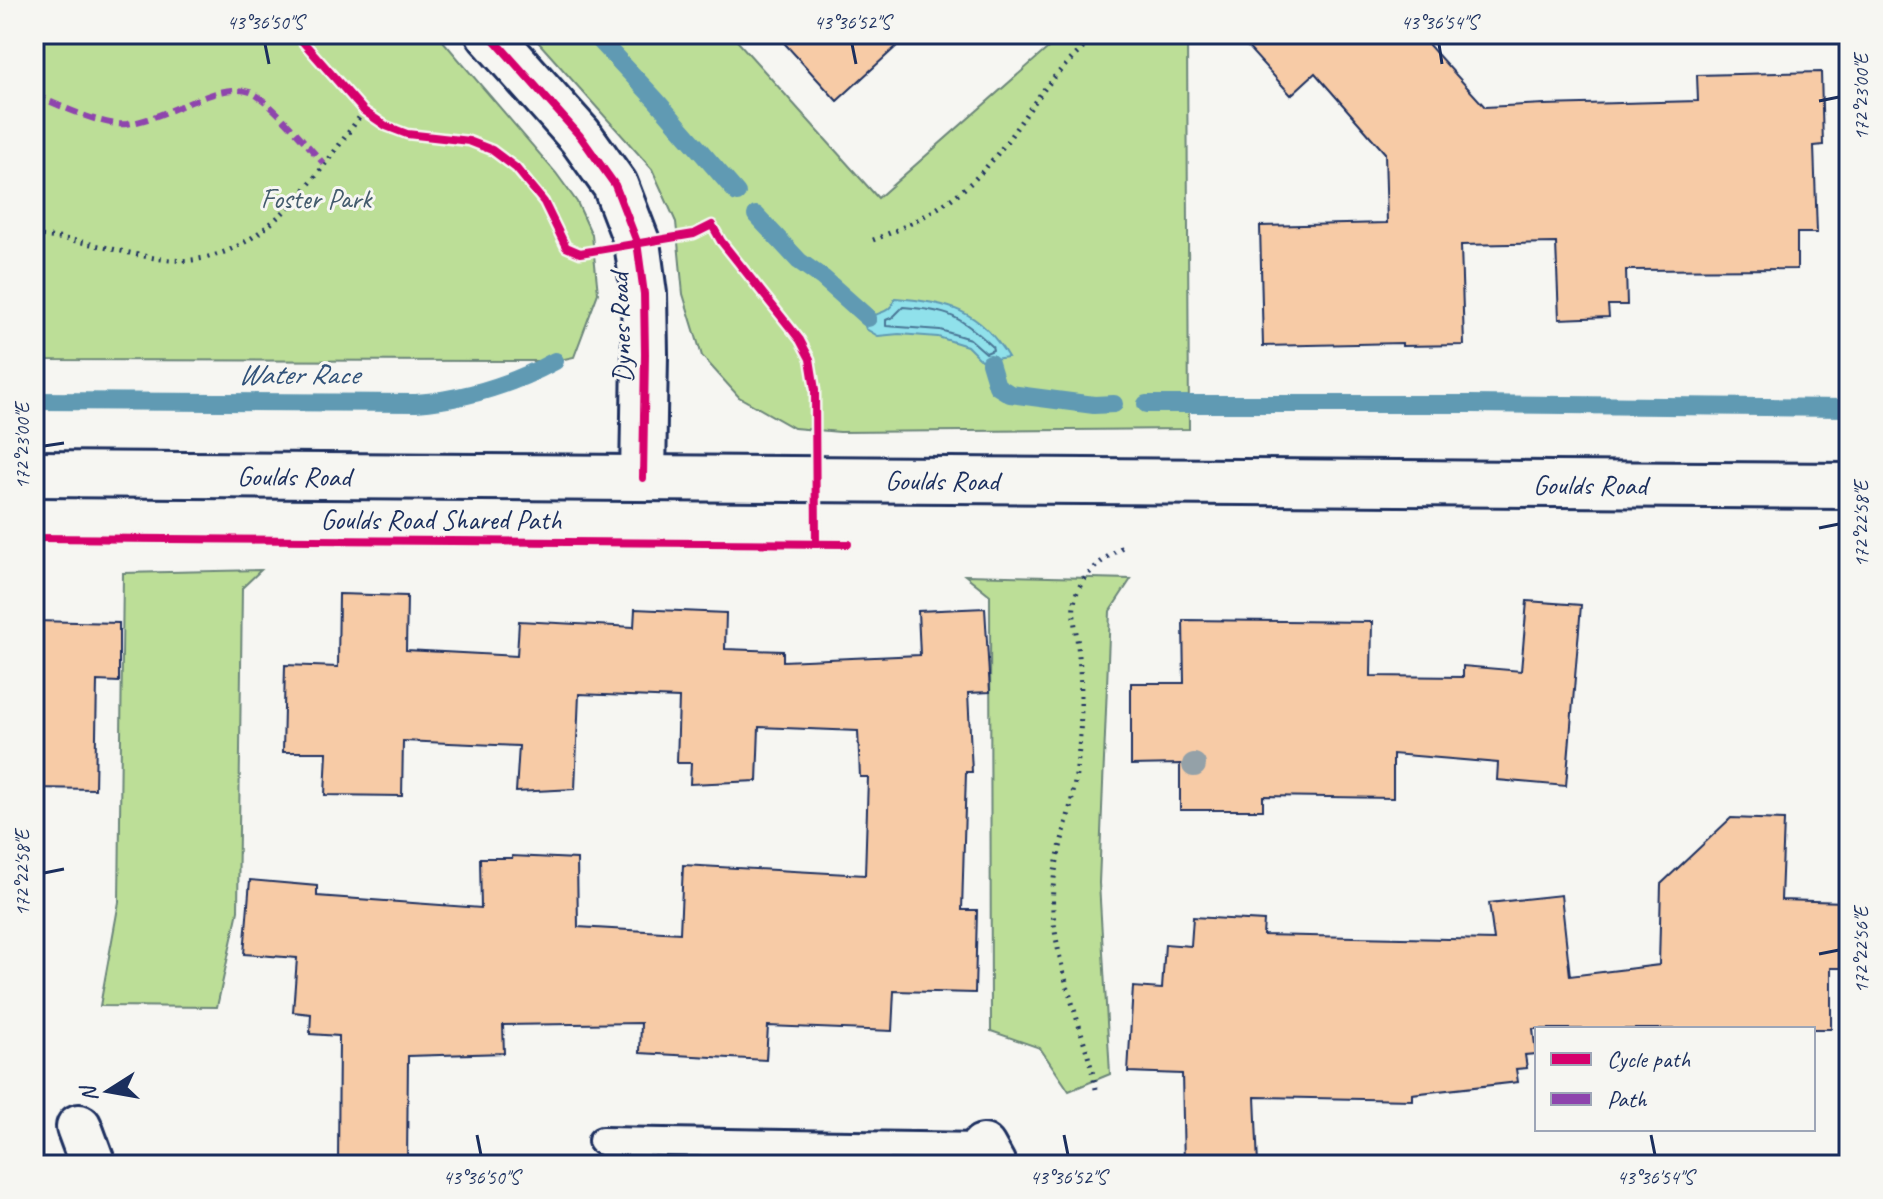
<svg xmlns="http://www.w3.org/2000/svg" width="1883" height="1199" font-family="Caveat,sans-serif">
	<style>
		.green { fill: #bcde97; stroke: #6c867a; stroke-width: 2 }
		.water { fill: #90e1eb; stroke: #619ab3; stroke-width: 2 }
		.lines { fill: none; stroke-linecap: round; stroke-linejoin: round }
		.shore { stroke: #4a7696; stroke-width: 2 }
		.stream { stroke: #619ab3; stroke-width: 18 }
		.building { fill: #f7cba6; stroke: #1b2f5e; stroke-width: 2 }
		.lane-casing { stroke: #1b2f5e; stroke-width: 32 }
		.street-casing { stroke: #1b2f5e; stroke-width: 50 }
		.secondary-casing { stroke: #1b2f5e; stroke-width: 50 }
		.path { stroke: #1b2f5e; stroke-width: 5; stroke-dasharray: 2 6; stroke-linecap: butt }
		.lane { stroke: #f6f6f2; stroke-width: 26 }
		.street { stroke: #f6f6f2; stroke-width: 44 }
		.secondary { stroke: #f6f6f2; stroke-width: 44 }
		.quiet { stroke: #8e44ad; stroke-width: 6; stroke-dasharray: 12 6; stroke-linecap: butt }
		.cycleway-casing { stroke: #f6f6f2; stroke-width: 13 }
		.cycleway { stroke: #d6006c; stroke-width: 8 }
		.tree { fill: #94a1a8 }
		.ticks { fill: none; stroke: #1b2f5e; stroke-width: 3 }
		.labels { text-anchor: middle; stroke-width: 6; stroke-linejoin: round; paint-order: stroke }
		.park-label { font-size: 28px; fill: #435b6c; stroke: #f6f6f2 }
		.street-label { font-size: 28px; fill: #1b2f5e; stroke: #f6f6f2 }
		.water-label { font-size: 30px; font-style: italic; fill: #32537a; stroke: #f6f6f2 }
		.neatline { fill: none; stroke: #1b2f5e; stroke-width: 3 }
		.ticks-label { font-size: 20px; text-anchor: middle; fill: #1b2f5e }
	</style>
	<rect width="100%" height="100%" fill="#f6f6f2"/>
	<filter id="ink" filterUnits="userSpaceOnUse"><feTurbulence type="fractalNoise" baseFrequency=".0125" numOctaves="2"/><feDisplacementMap in="SourceGraphic" scale="16" xChannelSelector="R" yChannelSelector="G"/><feConvolveMatrix kernelMatrix="1 2 1 2 8 2 1 2 1" color-interpolation-filters="sRGB"/></filter>
	<g filter="url(#ink)">
		<g class="green">
			<polygon points="34,34 437,34 556,173 577,202 592,235 598,293 574,357 555,361 34,360"/>
			<polygon points="531,34 731,34 878,198 1064,34 1187,34 1189,429 840,432 794,428 739,397 702,356 683,294 676,222 652,169"/>
			<polygon points="261,570 242,588 238,911 217,1007 100,1006 119,902 123,573"/>
			<polygon points="965,575 1131,579 1110,611 1099,883 1110,1074 1069,1091 1040,1048 991,1031 990,595"/>
		</g>
		<path class="water" d="M895,298C948,302 980,310 1008,357L994,359L990,363L980,359L967,346L938,337L899,334L878,336L866,329L864,323C873,310 890,317 895,298Z"/>
		<g class="lines">
			<path class="shore" d="M903,307C948,310 960,316 992,346L993,350L986,353L970,339L940,330L886,326V320L893,317Z"/>
			<g class="stream">
				<polyline points="594,34 655,99 737,193"/>
				<polyline points="756,215 799,261 823,278 868,318"/>
				<polyline points="990,363 997,386 1010,394 1094,405 1114,404"/>
				<path d="M34,401L416,403C464,399 513,384 555,361"/>
				<polyline points="1146,404 1469,404 1849,408"/>
			</g>
		</g>
		<g class="building">
			<polygon points="776,34 910,34 837,101"/>
			<polygon points="1236,34 1419,34 1485,107 1544,104 1544,105 1698,101 1697,75 1821,72 1823,145 1814,146 1817,233 1797,233 1797,269 1626,270 1627,305 1608,305 1609,317 1559,319 1556,243 1461,245 1464,345 1402,346 1402,343 1263,346 1260,226 1387,223 1385,153 1315,73 1291,95"/>
			<polygon points="339,594 407,596 406,650 517,656 519,621 634,627 635,609 726,613 725,649 783,651 783,661 920,655 918,611 985,608 990,692 968,693 972,772 966,772 962,910 977,910 975,993 894,991 892,1031 768,1026 766,1060 640,1053 641,1023 503,1025 504,1053 408,1056 407,1165 338,1165 339,1036 310,1034 311,1014 293,1012 297,958 244,954 250,880 317,886 317,896 481,908 480,858 512,858 512,856 577,859 578,927 680,933 683,865 865,875 868,777 860,777 858,731 759,727 757,781 690,784 691,763 677,763 679,698 579,694 575,789 516,792 519,746 403,741 402,796 325,795 327,752 283,752 285,665 338,667"/>
			<polygon points="1527,601 1581,605 1566,786 1497,780 1498,763 1393,754 1393,798 1263,796 1263,810 1180,810 1180,764 1131,765 1131,683 1184,683 1183,620 1372,622 1371,676 1463,677 1463,666 1521,671"/>
			<polygon points="34,621 119,623 119,682 97,681 95,789 34,788"/>
			<polygon points="1731,818 1784,820 1781,900 1845,902 1843,968 1831,968 1831,1029 1533,1029 1536,1054 1525,1055 1527,1068 1516,1069 1518,1082 1412,1094 1412,1100 1255,1097 1258,1165 1184,1165 1182,1074 1128,1072 1133,987 1162,989 1165,944 1191,946 1193,917 1264,921 1263,935 1494,940 1489,903 1561,895 1570,976 1659,965 1661,884"/>
		</g>
		<g class="lines">
			<defs>
				<polyline id="lane" points="602,1141 983,1147"/>
				<g id="street">
					<polyline points="79,1127 93,1165"/>
					<polyline points="983,1147 993,1165"/>
				</g>
				<g id="secondary">
					<polyline points="489,34 580,136 615,185 637,242 644,294 645,354 643,478"/>
					<path id="s1" d="M34,474L1849,486"/>
				</g>
			</defs>
			<use href="#lane" class="lane-casing"/>
			<use href="#street" class="street-casing"/>
			<use href="#secondary" class="secondary-casing"/>
			<g class="path">
				<path d="M34,236C73,237 111,250 149,257C165,260 183,262 198,259C273,248 323,166 364,111"/>
				<path d="M873,240C911,225 948,206 978,176C1004,150 1023,116 1046,87C1061,68 1080,51 1098,34"/>
				<path d="M1096,1089C1084,1029 1057,973 1053,911C1050,874 1063,839 1071,804C1078,770 1081,735 1081,701C1081,682 1080,664 1078,646C1076,628 1070,610 1077,592C1086,571 1105,558 1124,546"/>
			</g>
			<use href="#lane" class="lane"/>
			<use href="#street" class="street"/>
			<use href="#secondary" class="secondary"/>
			<path class="quiet" d="M34,95C58,104 102,127 127,124C148,121 171,110 191,102C209,95 230,86 250,92C269,99 309,147 324,164"/>
			<defs>
				<g id="cycleway">
					<polyline points="296,34 364,111 386,126 407,134 469,141 492,150 516,168 544,202 566,247 580,253 694,234 712,225 721,241 800,340 810,359 815,390 816,544"/>
					<polyline points="489,34 580,136 615,185 637,242 644,294 645,354 643,478"/>
					<polyline points="34,538 848,544"/>
				</g>
			</defs>
			<use href="#cycleway" class="cycleway-casing"/>
			<use href="#cycleway" class="cycleway"/>
		</g>
		<circle class="tree" cx="1194" cy="765" r="12"/>
	</g>
	<path class="ticks" d="M265,44L269,64M852,44L856,64M1439,44L1442,64M1819,101L1839,97M44,446L64,443M1819,528L1839,524M44,873L64,869M1819,954L1839,950M477,1135L481,1155M1064,1135L1068,1155M1651,1135L1655,1155"/>
	<g class="labels">
		<g class="park-label">
			<text x="316" y="208">Foster Park</text>
		</g>
		<g class="street-label">
			<text transform="translate(620 328) rotate(-92)" y="10">Dynes Road</text>
			<text dy="10" stroke="none"><textPath href="#s1" startOffset="260">Goulds Road</textPath></text>
			<text dy="10" stroke="none"><textPath href="#s1" startOffset="908">Goulds Road</textPath></text>
			<text dy="10" stroke="none"><textPath href="#s1" startOffset="1556">Goulds Road</textPath></text>
			<text x="441" y="529">Goulds Road Shared Path</text>
		</g>
		<g class="water-label">
			<text x="298" y="384">Water Race</text>
		</g>
	</g>
	<rect width="1883" height="1199" fill="none" stroke="#f6f6f2" stroke-width="88"/>
	<rect x="1535" y="1027" width="280" height="104" fill="#f6f6f2" stroke="#9ea6b7" stroke-width="2"/>
	<rect x="1551" y="1053" width="40" height="12" fill="#d6006c" stroke="#9ea6b7" stroke-width="2"/>
	<text x="1607" y="1067" font-size="24" fill="#1b2f5e">Cycle path</text>
	<rect x="1551" y="1093" width="40" height="12" fill="#8e44ad" stroke="#9ea6b7" stroke-width="2"/>
	<text x="1607" y="1107" font-size="24" fill="#1b2f5e">Path</text>
	<g transform="translate(108 1091) rotate(259)" stroke="#f6f6f2" stroke-width="6" paint-order="stroke">
	<path d="M0-6L14 30L0 20L-14 30Z" fill="#1b2f5e"/>
	<text y="-12" font-size="22" font-weight="bold" text-anchor="middle" fill="#1b2f5e">N</text>
	</g>
	<rect x="44" y="44" width="1795" height="1111" class="neatline"/>
	<g class="ticks-label">
		<text x="265" y="29">43°36'50"S</text>
		<text x="852" y="29">43°36'52"S</text>
		<text x="1439" y="29">43°36'54"S</text>
		<text transform="translate(1861 97) rotate(-90)" y="7">172°23'00"E</text>
		<text transform="translate(22 446) rotate(-90)" y="7">172°23'00"E</text>
		<text transform="translate(1861 524) rotate(-90)" y="7">172°22'58"E</text>
		<text transform="translate(22 873) rotate(-90)" y="7">172°22'58"E</text>
		<text transform="translate(1861 950) rotate(-90)" y="7">172°22'56"E</text>
		<text x="481" y="1184">43°36'50"S</text>
		<text x="1068" y="1184">43°36'52"S</text>
		<text x="1655" y="1184">43°36'54"S</text>
	</g>
</svg>
